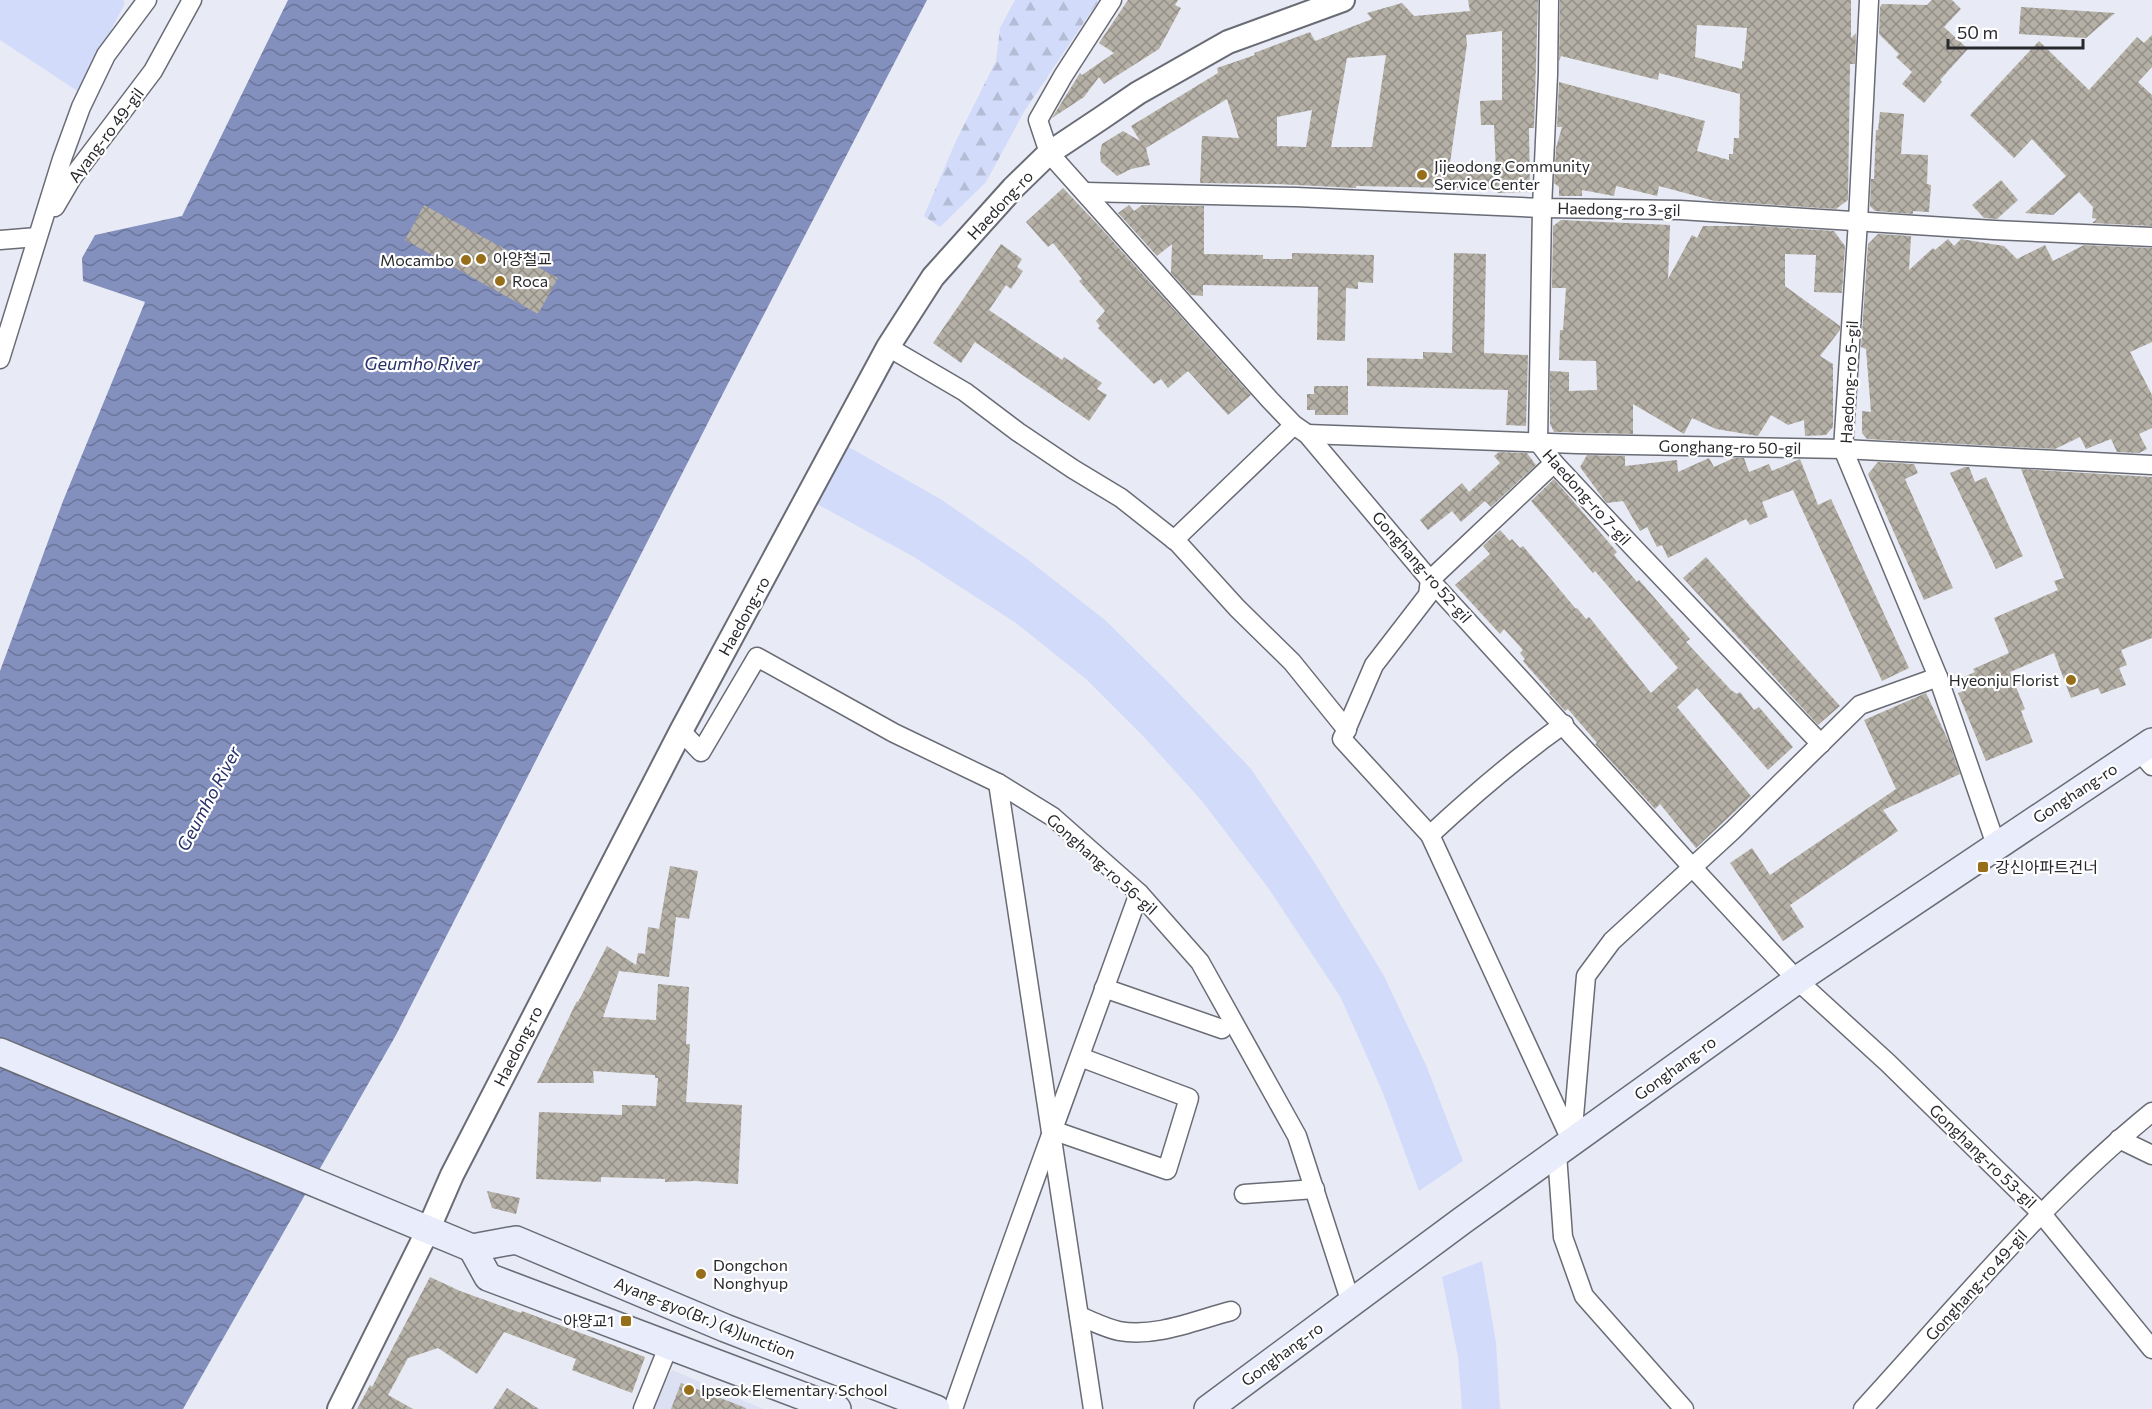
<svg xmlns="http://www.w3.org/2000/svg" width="2152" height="1409" font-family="Commissioner,'Noto Sans KR',sans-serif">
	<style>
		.built { fill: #dbe0f2 }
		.forest { fill: url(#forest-firs) }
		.park { fill: #d2dbf9 }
		.water { fill: url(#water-waves) }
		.building { fill: url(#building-cross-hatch); fill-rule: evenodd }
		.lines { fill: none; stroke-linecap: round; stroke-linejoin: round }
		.minor-casing { stroke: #696b75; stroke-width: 21 }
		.tertiary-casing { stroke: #696b75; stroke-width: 26 }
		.secondary-casing { stroke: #696b75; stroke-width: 30 }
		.minor { stroke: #fff; stroke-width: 18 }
		.tertiary { stroke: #fff; stroke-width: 22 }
		.secondary { stroke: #e9edfb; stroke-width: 27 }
		.poi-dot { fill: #976e1a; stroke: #fff; stroke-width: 2 }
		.labels { text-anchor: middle; stroke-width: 4.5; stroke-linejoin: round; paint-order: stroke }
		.street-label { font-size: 16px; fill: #28292d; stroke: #fff }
		.poi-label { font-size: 16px; fill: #28292d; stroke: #fff; text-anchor: start }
		.water-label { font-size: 18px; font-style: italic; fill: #262f68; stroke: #fff }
	</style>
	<defs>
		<pattern id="forest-firs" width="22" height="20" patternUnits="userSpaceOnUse" patternTransform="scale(1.5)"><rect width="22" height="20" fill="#d2dbf9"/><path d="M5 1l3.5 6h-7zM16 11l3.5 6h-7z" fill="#b4bcd6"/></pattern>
		<pattern id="water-waves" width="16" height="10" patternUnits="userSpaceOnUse" patternTransform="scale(1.5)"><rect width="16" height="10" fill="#838fbd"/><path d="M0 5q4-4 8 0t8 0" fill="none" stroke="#6b759a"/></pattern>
		<pattern id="building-cross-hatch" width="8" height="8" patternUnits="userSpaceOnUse" patternTransform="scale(1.5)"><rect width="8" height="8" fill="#b5b0a6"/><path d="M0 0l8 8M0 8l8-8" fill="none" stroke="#938f88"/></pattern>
	</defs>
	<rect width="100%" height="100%" fill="#e8ebf5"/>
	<polygon class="built" points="672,1370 763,1409 649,1409"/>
	<polygon class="forest" points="1015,0 1099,0 1025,110 986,182 940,227 924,216 955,143 996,61 1000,28"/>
	<g class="park">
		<polygon points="0,0 123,0 125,3 79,92 0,40"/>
		<polygon points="838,441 942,500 1027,559 1105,620 1170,684 1251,769 1313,860 1383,974 1426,1065 1463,1161 1419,1191 1383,1093 1341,998 1269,889 1202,801 1145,738 1086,679 1016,623 914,557 808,499"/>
		<polygon points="1482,1261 1496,1343 1500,1409 1462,1409 1458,1357 1442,1277"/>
	</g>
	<polygon class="water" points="288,0 927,0 717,405 396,1035 183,1409 0,1409 0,671 63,501 145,302 83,281 82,258 95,235 182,216"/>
	<g class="building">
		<polygon points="1128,0 1178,0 1175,5 1181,8 1159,49 1104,84 1099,77 1084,97 1052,118 1080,73 1082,75 1114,53 1099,43"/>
		<path d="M1468,0H1538L1534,128H1529L1530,192L1497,193V189L1356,186V188L1277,184L1200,183L1202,136L1239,138L1227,99L1146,148L1150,165L1131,169L1117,176L1101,162L1100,153L1102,144L1123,131L1140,141L1131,126L1218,73L1217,68L1255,55L1254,53L1310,32L1315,41L1372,19L1367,13L1402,3L1414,16L1470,11ZM1502,31V100L1480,101L1481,125H1494L1496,171L1449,170L1467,44L1466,35ZM1386,55L1372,147H1331L1347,58ZM1312,110L1306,147L1277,146V117Z"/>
		<path d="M1560,0H1851V38L1856,33L1855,64H1850L1848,200L1836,209L1715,201L1659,186L1657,196L1616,186L1614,196L1582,190V196H1559V187L1554,183L1556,148L1562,127H1557L1559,82L1705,121L1697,151L1729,160V154H1733L1734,138H1739L1740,94L1659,73L1658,80L1561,56L1559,61ZM1697,25L1747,28L1744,61H1742V69L1695,57Z"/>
		<polygon points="1932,0 1952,0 1961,9 1944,27 1968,49 1940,80 1942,82 1924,103 1902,84 1912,72 1896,57 1899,54 1879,34 1880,7 1882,4 1927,5"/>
		<polygon points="2021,7 2115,13 2086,38 2019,34"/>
		<polygon points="2152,35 2152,67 2138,82 2152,95 2152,226 2092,223 2097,219 2092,218 2093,207 2079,192 2053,215 2025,213 2066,176 2032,139 2014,158 1970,115 2039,41 2089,90 2137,37 2144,43"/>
		<polygon points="1880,112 1904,114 1901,154 1928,155 1927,184 1931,185 1929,212 1913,211 1913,214 1875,211 1870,206 1871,179 1874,179 1876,130 1878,130"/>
		<polygon points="2001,180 2018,200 1997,219 1984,218 1972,205"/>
		<polygon points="1063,188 1100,227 1251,395 1228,415 1188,371 1168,388 1161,379 1154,384 1098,328 1100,326 1096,321 1105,311 1079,281 1082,279 1053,243 1048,247 1026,222"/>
		<polygon points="424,205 558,278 538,314 405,240"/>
		<polygon points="1129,205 1134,211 1142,205 1204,206 1204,254 1263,255 1263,259 1292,259 1292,253 1374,255 1373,283 1358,282 1358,289 1346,288 1345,341 1317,340 1318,287 1203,285 1203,296 1191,295 1171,273 1172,244 1157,256 1118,213"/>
		<polygon points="1561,220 1670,225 1668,279 1692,235 1697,238 1703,226 1757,226 1834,231 1845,246 1842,293 1814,292 1816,255 1785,254 1785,286 1840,326 1840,330 1820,356 1833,364 1833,427 1826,435 1805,436 1804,420 1788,425 1771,415 1758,436 1716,429 1692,418 1684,434 1633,404 1633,434 1554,432 1550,424 1550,371 1569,372 1569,391 1597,390 1596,361 1559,360 1560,330 1563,330 1566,288 1552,288 1553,226"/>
		<polygon points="1878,234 1911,236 1909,270 1933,248 1935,250 1948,239 1954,246 1961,239 2004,246 2017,259 2045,245 2053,261 2084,245 2152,248 2152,342 2130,352 2152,395 2152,428 2139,434 2147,449 2139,453 2117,452 2111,439 2086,449 2080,437 2055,449 1867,439 1862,433 1862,411 1871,412 1866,349 1861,347 1868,244"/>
		<polygon points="1001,244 1022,259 1017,267 1023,271 1011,289 1006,285 989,310 1062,360 1064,357 1102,383 1097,389 1107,395 1089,421 975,342 961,363 933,343"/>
		<polygon points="1454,253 1486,254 1484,353 1528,355 1526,426 1506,425 1508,390 1367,386 1367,358 1423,359 1423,352 1452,353"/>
		<polygon points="1314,386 1348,386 1348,415 1315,415 1315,410 1307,410 1307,394 1314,394"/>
		<polygon points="1499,452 1527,453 1536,465 1491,507 1485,501 1461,522 1452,511 1428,530 1420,520 1462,483 1469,492 1500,463 1494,456"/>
		<polygon points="1587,455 1625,456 1625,466 1677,460 1678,472 1709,458 1714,467 1734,458 1744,458 1749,472 1769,464 1772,471 1800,459 1818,505 1831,499 1909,668 1882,681 1793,490 1762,502 1768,517 1750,525 1746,519 1668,558 1662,545 1657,547 1647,527 1640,531 1623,501 1607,503 1605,501 1580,467"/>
		<polygon points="1878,462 1914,464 1918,473 1905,479 1953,588 1924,600 1868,474"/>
		<polygon points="1965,467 1969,467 1975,482 1986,477 2023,556 1996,569 1950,473"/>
		<polygon points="2021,469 2152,477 2152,638 2121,650 2127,665 2119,668 2126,685 2101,694 2098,688 2071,698 2054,653 2010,672 2025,709 2021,711 2033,742 1986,761 1958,693 1962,692 1957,680 1975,672 1973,669 2009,653 1994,618 2058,590 2054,581 2064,578"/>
		<polygon points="1554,479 1617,552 1614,555 1637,582 1639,580 1690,639 1686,642 1731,690 1737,694 1740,692 1754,710 1759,707 1793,747 1768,770 1697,688 1677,707 1751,796 1696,848 1660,804 1655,809 1595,744 1597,743 1568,709 1565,711 1549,693 1550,692 1523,661 1525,659 1520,653 1523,650 1504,629 1500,634 1455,585 1490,554 1483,546 1500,530 1510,541 1512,539 1520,548 1523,546 1576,609 1577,608 1586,619 1589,617 1651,693 1678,668 1595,571 1593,573 1531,501"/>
		<polygon points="1706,557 1840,706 1818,725 1683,578"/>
		<polygon points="1926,693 1949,742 1960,774 1883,810 1898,831 1790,905 1804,927 1783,941 1730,863 1752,848 1770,875 1896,789 1864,720"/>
		<polygon points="670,866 698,871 689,919 676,917 669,977 619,971 603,1017 656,1020 658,984 689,987 686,1044 690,1044 686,1102 742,1105 738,1184 695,1181 665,1182 665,1179 601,1177 601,1182 536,1179 539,1112 622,1115 622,1105 656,1106 658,1078 655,1078 655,1075 593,1071 594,1083 537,1083 577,1001 578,1002 607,946 636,965 638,953 645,954 648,927 659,929"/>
		<polygon points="487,1191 520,1198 516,1214 492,1208"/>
		<polygon points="430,1277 460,1291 521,1313 522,1311 645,1357 632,1393 572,1370 576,1359 504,1332 477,1374 438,1348 408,1358 388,1395 413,1409 357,1409 370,1385 372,1387"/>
		<polygon points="681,1383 746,1408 746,1409 671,1409"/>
		<polygon points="507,1388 539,1409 493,1409"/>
	</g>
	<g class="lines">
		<defs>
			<g id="minor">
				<polyline points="1112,0 1063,76 1038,120 1049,153 1270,400 1294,425 1307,434 1430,580 1693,868 1797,980 1888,1063 2041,1213 2152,1349"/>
				<polyline points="1549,0 1548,74 1542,208 1538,442 1554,463 1631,545 1821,744"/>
				<polyline points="1869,0 1858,221 1843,449 1938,677 1996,845"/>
				<polyline points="1085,192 1296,197 1542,208 1680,210 1994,230 2152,237"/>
				<polyline points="55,207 72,178 153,71 192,0"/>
				<polyline points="0,240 37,237"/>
				<polyline points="888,347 965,392 1018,432 1073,469 1121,498 1178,543 1237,608 1292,662 1347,730"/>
				<polyline points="0,359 62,159 81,107 106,55 147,0"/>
				<polyline points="1307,434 1577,444 1843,449 2152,465"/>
				<polyline points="1174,540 1294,425"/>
				<polyline points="681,731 701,752 757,657 894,733 998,783 1053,817 1139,893 1200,962 1297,1136 1351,1303"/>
				<polyline points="1343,737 1374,665 1428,595 1430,580 1554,463"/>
				<polyline points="1342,739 1430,835 1571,1140"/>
				<polyline points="2139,751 2152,766"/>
				<polyline points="998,783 1093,1409"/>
				<path d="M1430,835C1473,795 1516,758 1564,724"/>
				<polyline points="1104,988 1222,1029"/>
				<polyline points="1052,1130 1167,1170 1189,1098 1080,1057"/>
				<polyline points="2119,1139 2152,1155"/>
				<polyline points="1572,1140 1586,976 1612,941 1733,830 1860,705 1938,677"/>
				<polyline points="1557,1154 1563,1237 1584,1296 1684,1409"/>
				<polyline points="1244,1194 1315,1189"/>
				<path d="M1079,1316C1092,1321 1105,1328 1119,1331C1155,1338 1196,1320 1231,1311"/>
				<polyline points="643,1409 669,1345"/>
				<path d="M953,1409C1013,1236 1077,1065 1139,893"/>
				<path d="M1863,1409C1956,1307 2045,1199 2152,1112"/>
			</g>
			<polyline id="tertiary" points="339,1409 428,1230 452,1175 681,731 888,347 933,277 1013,188 1049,153 1103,117 1138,93 1228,42 1343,0"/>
			<g id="secondary">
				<polyline points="0,1052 472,1248 516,1240 725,1328 936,1409"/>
				<polyline points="472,1248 488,1277 837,1409"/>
				<polyline points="1208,1409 1463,1220 1797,980 2152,742"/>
			</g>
		</defs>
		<use href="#minor" class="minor-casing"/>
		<use href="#tertiary" class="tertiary-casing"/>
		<use href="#secondary" class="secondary-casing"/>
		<use href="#minor" class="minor"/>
		<use href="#tertiary" class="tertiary"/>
		<use href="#secondary" class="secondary"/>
	</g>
	<g class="poi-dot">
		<circle cx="1422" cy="175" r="6"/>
		<circle cx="481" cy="259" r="6"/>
		<circle cx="466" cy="260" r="6"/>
		<circle cx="500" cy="281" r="6"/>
		<circle cx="2071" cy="680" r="6"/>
		<rect x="1977" y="861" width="12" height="12" rx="3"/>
		<circle cx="701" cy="1274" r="6"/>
		<rect x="620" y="1315" width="12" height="12" rx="3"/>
		<circle cx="689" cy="1390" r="6"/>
	</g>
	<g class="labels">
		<g class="street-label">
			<text transform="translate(106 135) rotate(-53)" y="6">Ayang-ro 49-gil</text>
			<text transform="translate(1000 205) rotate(-47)" y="6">Haedong-ro</text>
			<text transform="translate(1619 209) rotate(1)" y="6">Haedong-ro 3-gil</text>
			<text transform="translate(1849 382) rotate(-87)" y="6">Haedong-ro 5-gil</text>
			<text transform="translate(1730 447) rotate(1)" y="6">Gonghang-ro 50-gil</text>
			<text transform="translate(1587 497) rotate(48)" y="6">Haedong-ro 7-gil</text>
			<text transform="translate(1422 567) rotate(49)" y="6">Gonghang-ro 52-gil</text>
			<text transform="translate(744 616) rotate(-61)" y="6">Haedong-ro</text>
			<text transform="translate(2075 793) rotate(-33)" y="6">Gonghang-ro</text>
			<text transform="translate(1102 864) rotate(42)" y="6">Gonghang-ro 56-gil</text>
			<text transform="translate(518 1046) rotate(-63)" y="6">Haedong-ro</text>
			<text transform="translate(1675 1068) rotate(-36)" y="6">Gonghang-ro</text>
			<text transform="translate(1983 1156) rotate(44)" y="6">Gonghang-ro 53-gil</text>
			<text transform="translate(1976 1285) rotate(-48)" y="6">Gonghang-ro 49-gil</text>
			<text transform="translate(705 1318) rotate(22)" y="6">Ayang-gyo(Br.) (4)Junction</text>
			<text transform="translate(1282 1354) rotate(-36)" y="6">Gonghang-ro</text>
		</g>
		<g class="poi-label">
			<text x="1434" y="172">Jijeodong Community<tspan x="1434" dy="18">Service Center</tspan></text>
			<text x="493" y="265">아양철교</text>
			<text x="454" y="266" text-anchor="end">Mocambo</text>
			<text x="512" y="287">Roca</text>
			<text x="2059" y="686" text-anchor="end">Hyeonju Florist</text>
			<text x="1995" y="873">강신아파트건너</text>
			<text x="713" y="1271">Dongchon<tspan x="713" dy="18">Nonghyup</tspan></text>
			<text x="614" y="1327" text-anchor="end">아양교1</text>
			<text x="701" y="1396">Ipseok Elementary School</text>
		</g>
		<g class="water-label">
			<text x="422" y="370">Geumho River</text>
			<text transform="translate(209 799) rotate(-62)" y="6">Geumho River</text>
		</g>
	</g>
	<path d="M1948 39v9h135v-9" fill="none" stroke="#28292d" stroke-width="3"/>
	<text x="1957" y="39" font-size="18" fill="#28292d" stroke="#ffffff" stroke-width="4.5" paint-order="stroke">50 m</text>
</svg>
